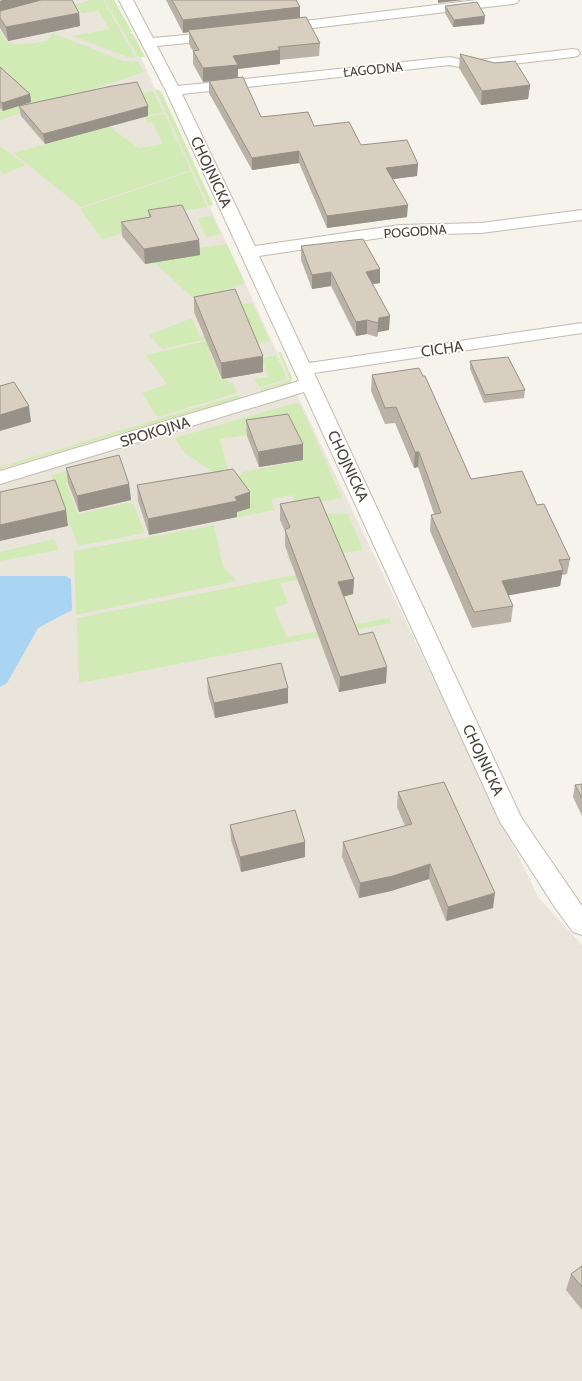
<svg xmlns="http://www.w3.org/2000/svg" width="582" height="1381" font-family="Cabin,sans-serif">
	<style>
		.residential { fill: #eae5da }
		.green { fill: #d2eab5 }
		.water { fill: #a9d4f2 }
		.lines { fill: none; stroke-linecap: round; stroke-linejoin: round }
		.minor-casing { stroke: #c2bbae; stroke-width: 2 }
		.minor { fill: #fff; fill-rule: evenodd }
		.wall { fill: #bab2a6 }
		.shaded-wall { fill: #979187 }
		.building { fill: #d8cfc1; stroke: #979187 }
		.labels { text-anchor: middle; stroke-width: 3.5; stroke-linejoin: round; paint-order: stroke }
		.far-street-label { font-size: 13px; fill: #4b4439; stroke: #fff }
		.street-label { font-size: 15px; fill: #4b4439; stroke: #fff }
	</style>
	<rect width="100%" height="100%" fill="#f6f3ec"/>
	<polygon class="residential" points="0,0 114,0 288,376 538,897 582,945 582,1381 0,1381"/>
	<g class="green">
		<polygon points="91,0 103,0 136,58 131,58 72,36 109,29 99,11 82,13 75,5"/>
		<polygon points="105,0 114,0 132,32 130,32 131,34 133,34 145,57 138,57"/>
		<path d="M0,31C2,34 4,40 7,42C15,47 39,42 47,41L53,33L123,61L138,62L144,72L0,120Z"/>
		<polygon points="155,89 161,91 213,205 209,206"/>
		<polygon points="153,91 163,113 141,116 140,112 148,110 142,93"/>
		<polygon points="164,114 191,170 81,207 13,153 73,137 70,133 104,123 139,148 163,144 153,123 148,123 145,117"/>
		<polygon points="0,146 26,165 3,174 0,170"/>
		<polygon points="191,171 207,207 146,216 149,224 125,233 102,239 80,209"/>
		<polygon points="212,216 221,234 206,237 198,218"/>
		<polygon points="227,244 245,283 196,301 151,259 152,255"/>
		<polygon points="252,303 270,341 222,349 237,305"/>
		<polygon points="192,318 200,337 209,335 211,338 163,349 149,335"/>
		<polygon points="215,339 220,349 209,351 221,380 227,380 230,383 233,383 237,393 157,417 142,393 167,384 146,355"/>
		<polygon points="278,352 281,352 292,378 291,382 289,383 262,392 260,389 290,380"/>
		<polygon points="276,355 287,379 260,387 254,379 268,377 262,358"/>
		<polygon points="238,395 240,398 0,469 0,467"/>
		<polygon points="295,403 300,404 342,498 297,506 292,495 271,499 275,510 239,517 230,494 232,483 243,472 304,460 289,429 220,439 228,470 222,478 185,453 175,438"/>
		<polygon points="118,455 123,469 66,483 78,514 128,503 133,503 145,533 78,546 51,476"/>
		<polygon points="321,513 348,514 363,550 289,561 286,555 335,544"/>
		<polygon points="214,525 223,566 236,581 76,615 74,551"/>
		<polygon points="54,539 59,550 0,561 0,552"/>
		<polygon points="352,564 346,572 328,574 280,583 288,603 274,608 287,637 389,618 391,623 79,683 77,618"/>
	</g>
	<polygon class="water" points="0,576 65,576 71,579 72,610 38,628 7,683 0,687"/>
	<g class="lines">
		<defs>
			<g id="minor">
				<polygon points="119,0 133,0 153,38 218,32 223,33 225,36 223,39 218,40 157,46 178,86 450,57 468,61 573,49 578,50 580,53 578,56 573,57 468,69 450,65 182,94 255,246 400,225 481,223 582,210 582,220 481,233 400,235 259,256 309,363 582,323 582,333 314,373 521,817 582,906 582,935 573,932 556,909 500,822 304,392 0,484 0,471 299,381 166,91"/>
				<polygon points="477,0 519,0 517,3 512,4 280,32 275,31 273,28 275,25 280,24"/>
			</g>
		</defs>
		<use href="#minor" class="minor-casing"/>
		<use href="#minor" class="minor"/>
	</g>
	<g class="wall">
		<polygon points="166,0 296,0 300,7 300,17 320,43 319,56 280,60 280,64 238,69 238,78 261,117 314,126 361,145 418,164 417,176 393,179 407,217 327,228 299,163 252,170 209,93 209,81 203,82 193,64 193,51 189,44 189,32 183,33"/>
		<polygon points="445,6 485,16 484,24 453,27 445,13"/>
		<polygon points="79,13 80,26 8,41 0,28 0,18"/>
		<polygon points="460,54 530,85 528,99 481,105 459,68"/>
		<polygon points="0,67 30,94 31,102 3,111 0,108"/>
		<polygon points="19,106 148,106 148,116 45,144 21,116"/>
		<polygon points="148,210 199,240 200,255 145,264 122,236 121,222 149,217"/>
		<polygon points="301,246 380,283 373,284 389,330 378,332 377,337 367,334 356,336 331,286 312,289 301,260"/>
		<polygon points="194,297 263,356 263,372 222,379 194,312"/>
		<polygon points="470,361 525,390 524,398 484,403 470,369"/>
		<polygon points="372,375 471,479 537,505 570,559 567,574 562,575 560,586 508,595 513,606 511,622 472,628 430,531 431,515 434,514 418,467 414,468 395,423 385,424 371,391"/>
		<polygon points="246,420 303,460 259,467 247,436"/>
		<polygon points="66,468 129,484 131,500 79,512 68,483"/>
		<polygon points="137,485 250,492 250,508 237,512 237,517 149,535 138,501"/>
		<polygon points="280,504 354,579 353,594 343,597 359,635 386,683 339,692 285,546 285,531 280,520"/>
		<polygon points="207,678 288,688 288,703 215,718 208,694"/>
		<polygon points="582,784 582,816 573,797 575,785"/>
		<polygon points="398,792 493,908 446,921 429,879 391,891 359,898 342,857 343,842 405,826 397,807"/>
		<polygon points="230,825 305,842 305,857 241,872 231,840"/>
		<polygon points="582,1266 582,1310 566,1290 571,1274"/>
	</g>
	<g class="shaded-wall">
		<polygon points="2,0 50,0 0,14 0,1"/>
		<polygon points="438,0 464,0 438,3"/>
		<polygon points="300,7 300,19 188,30 189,32 183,33 183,20"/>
		<polygon points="79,13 80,26 8,41 6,27"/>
		<polygon points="485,16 484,24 453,27 454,20"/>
		<polygon points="280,50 280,64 238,69 238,78 203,82 203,68 233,56"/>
		<polygon points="530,85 528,99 481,105 482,91"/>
		<polygon points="30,94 31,102 3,111 2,103"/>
		<polygon points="148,106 148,116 45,144 43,134"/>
		<polygon points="299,151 299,163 252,170 252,158"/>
		<polygon points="418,164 417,176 386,180 386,168"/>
		<polygon points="408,205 407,217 327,228 327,216"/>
		<polygon points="199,240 200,255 145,264 144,249"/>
		<polygon points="380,269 380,283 365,285 366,272"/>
		<polygon points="331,272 331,286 312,289 312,275"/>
		<polygon points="390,316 389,330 378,332 377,337 378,323 379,318"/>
		<polygon points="367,320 367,334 356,336 356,322"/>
		<polygon points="263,356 263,372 222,379 221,363"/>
		<polygon points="29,406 31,422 0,431 0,415"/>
		<polygon points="303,444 303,460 259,467 258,452"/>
		<polygon points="415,452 419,452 418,467 414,468"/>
		<polygon points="129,484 131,500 79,512 77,496"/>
		<polygon points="250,492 250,508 237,512 237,517 149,535 148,519 235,497"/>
		<polygon points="66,510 68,526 0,541 0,525"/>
		<polygon points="563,570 560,586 500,597 502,581"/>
		<polygon points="354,579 353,594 337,598 338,582"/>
		<polygon points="387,667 386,683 339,692 340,677"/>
		<polygon points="288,688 288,703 215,718 214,703"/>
		<polygon points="305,842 305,857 241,872 240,857"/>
		<polygon points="430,864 429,879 391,891 359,898 360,883"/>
		<polygon points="495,893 493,908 446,921 448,907"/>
	</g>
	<g class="building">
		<polygon points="41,0 72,0 79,13 6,27 0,18 0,11"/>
		<polygon points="172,0 296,0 300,7 183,20"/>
		<polygon points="477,2 485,16 454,20 445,6"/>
		<polygon points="306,17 320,43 278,47 280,50 233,56 238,65 203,68 193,51 199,50 188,30"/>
		<polygon points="460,54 495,63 515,61 530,85 482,91"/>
		<polygon points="0,67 30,94 2,103 0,101"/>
		<polygon points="243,77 261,117 308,112 314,126 349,122 361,145 407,140 418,164 386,168 408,205 327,216 299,151 252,158 209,81"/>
		<polygon points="137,82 148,106 43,134 19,106 112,86"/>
		<polygon points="182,205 199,240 144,249 121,222 151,217 148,210"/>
		<polygon points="363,239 380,269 366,272 390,316 379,318 378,323 367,320 356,322 331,272 312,275 301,246"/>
		<polygon points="235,289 263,356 221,363 194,297"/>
		<polygon points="508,357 525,390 485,395 470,361"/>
		<polygon points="419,368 423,376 425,376 471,479 522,471 537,505 544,504 570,559 559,560 563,570 502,581 513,606 474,612 431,515 441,513 419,452 415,452 396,407 385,408 372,375"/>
		<polygon points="14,382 29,406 0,415 0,386"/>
		<polygon points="288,414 303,444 258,452 246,420"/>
		<polygon points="119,455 129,484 77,496 66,468"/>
		<polygon points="233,469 250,492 235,497 237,501 148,519 137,485"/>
		<polygon points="55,480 66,510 0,525 0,492"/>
		<polygon points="319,497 354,579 338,582 359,635 373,632 387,667 340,677 285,530 290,527 280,504"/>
		<polygon points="281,663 288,688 214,703 207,678"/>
		<polygon points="444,782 495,893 448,907 430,864 393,876 360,883 343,842 412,824 398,792"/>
		<polygon points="582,784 582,798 575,785"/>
		<polygon points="295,810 305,842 240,857 230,825"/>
		<polygon points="582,1266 582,1287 571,1274"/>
	</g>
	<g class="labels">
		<g class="far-street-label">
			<text transform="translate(373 69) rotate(-6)" y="5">ŁAGODNA</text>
			<text transform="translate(415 231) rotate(-4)" y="5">POGODNA</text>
		</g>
		<g class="street-label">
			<text transform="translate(211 172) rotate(65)" y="5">CHOJNICKA</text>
			<text transform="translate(442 349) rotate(-8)" y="5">CICHA</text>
			<text transform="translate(155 432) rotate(-17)" y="5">SPOKOJNA</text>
			<text transform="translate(348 466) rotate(65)" y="5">CHOJNICKA</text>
			<text transform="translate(483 760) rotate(65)" y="5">CHOJNICKA</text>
		</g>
	</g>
</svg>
